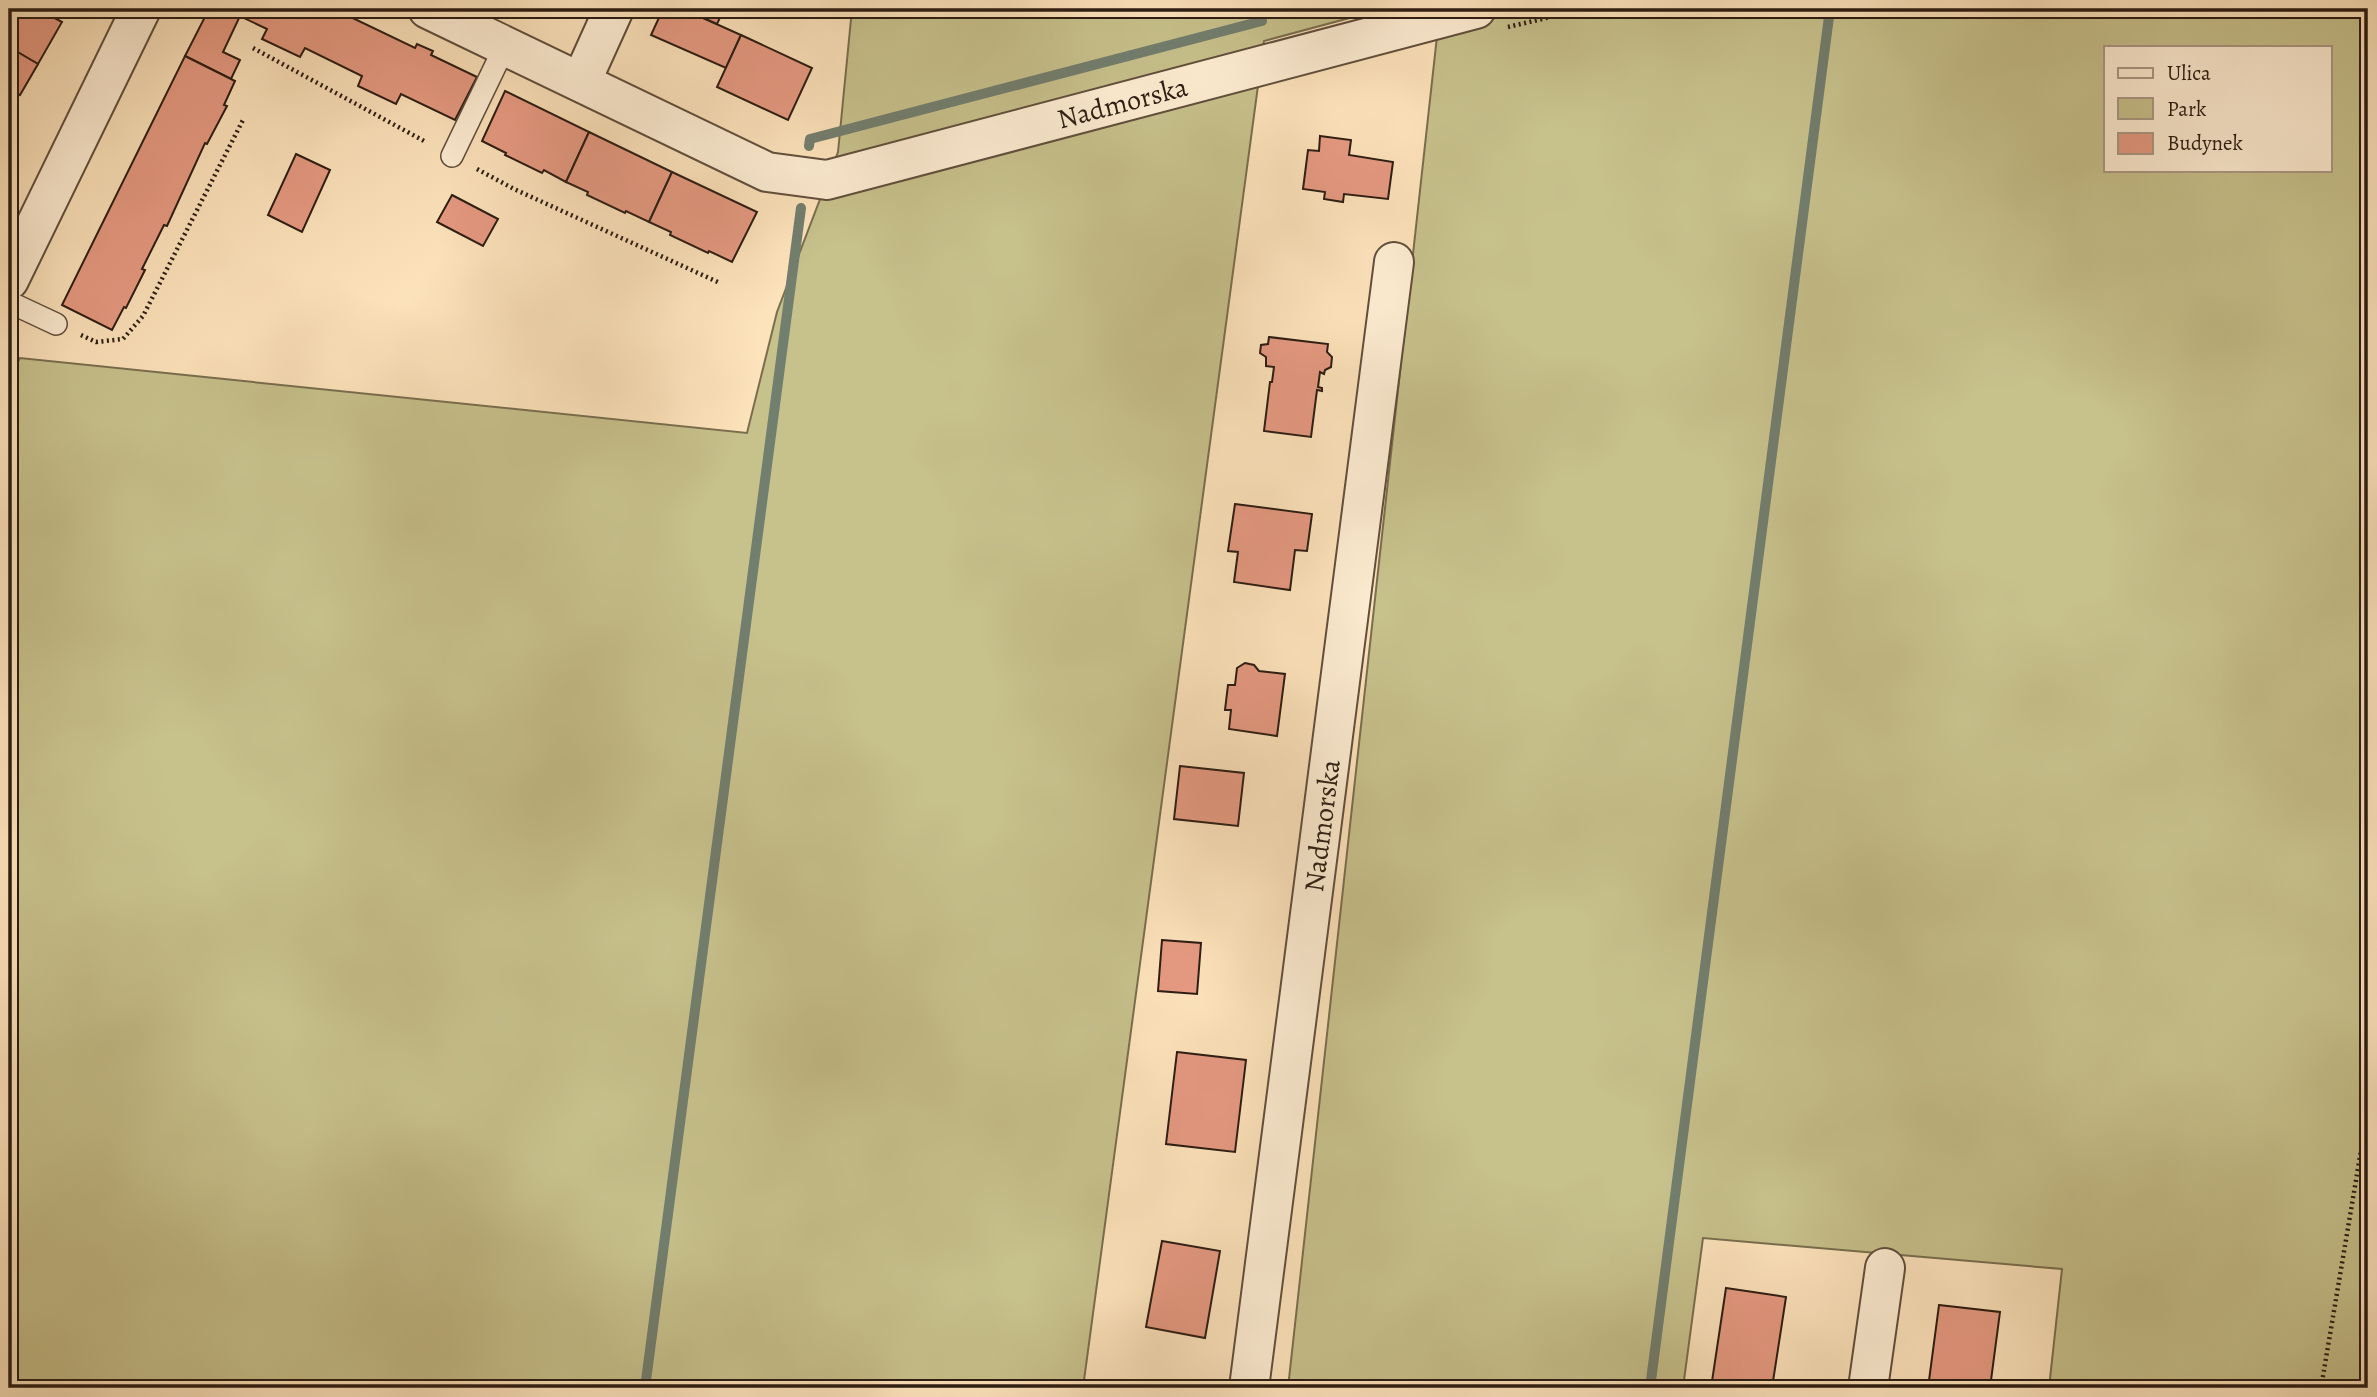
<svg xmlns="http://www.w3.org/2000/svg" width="2377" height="1397" font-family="Alegreya,serif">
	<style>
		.green { fill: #c7c18c; stroke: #796e4f; stroke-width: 2; fill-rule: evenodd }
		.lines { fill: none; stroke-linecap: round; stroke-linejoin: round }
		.stream { stroke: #727e6e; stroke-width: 10 }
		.building { fill: #e69a82; stroke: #2b1c12; stroke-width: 2 }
		.lane-casing { stroke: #604e3c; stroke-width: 24 }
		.street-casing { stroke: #604e3c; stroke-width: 42 }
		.path { stroke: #2b1c12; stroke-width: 4.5; stroke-dasharray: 2 3.5; stroke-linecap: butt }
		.lane { stroke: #feedd3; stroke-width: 21 }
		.street { stroke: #feedd3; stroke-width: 38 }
		.labels { text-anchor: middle; stroke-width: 6; stroke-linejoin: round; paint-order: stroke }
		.street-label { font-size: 28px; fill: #2b1c12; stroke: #feedd3 }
	</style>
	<rect width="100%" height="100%" fill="#fde3bc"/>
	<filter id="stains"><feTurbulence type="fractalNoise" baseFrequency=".00286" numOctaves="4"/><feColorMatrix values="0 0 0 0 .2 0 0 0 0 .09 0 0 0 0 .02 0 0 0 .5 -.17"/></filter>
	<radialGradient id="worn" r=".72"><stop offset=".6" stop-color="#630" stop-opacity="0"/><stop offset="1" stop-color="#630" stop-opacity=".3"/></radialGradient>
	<g class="green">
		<polygon points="852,9 1383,9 1264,41 1083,1388 9,1388 9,378 20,358 747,433 777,312 838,152"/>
		<path d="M1440,9H2368V1388H2049L2062,1269L1703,1238L1683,1388H1288ZM2106,47H2330V170H2106Z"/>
	</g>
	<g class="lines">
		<g class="stream">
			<polyline points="809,146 810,139 1262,21"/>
			<polyline points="645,1388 801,208"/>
			<polyline points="1650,1388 1830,9"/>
		</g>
	</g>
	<g class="building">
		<polygon points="9,9 38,9 62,22 38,64 9,47"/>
		<polygon points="209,9 225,9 240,16 223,52 240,60 231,79 185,56"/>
		<polygon points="225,9 334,9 415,48 417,44 433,51 431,55 477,77 455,120 401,94 396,104 358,86 362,76 305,48 300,57 262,39 267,29"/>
		<polygon points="663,9 683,9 741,35 726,68 651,35"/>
		<polygon points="683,9 724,9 717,24"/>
		<polygon points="741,35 812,68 788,120 717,87"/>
		<polygon points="9,47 38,64 20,95 9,88"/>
		<polygon points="185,56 235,81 224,105 227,106 207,144 205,143 167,226 164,225 142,269 145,270 126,308 124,307 112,330 62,305"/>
		<polygon points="505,91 589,132 566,182 544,170 542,173 505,155 506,153 482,141"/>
		<polygon points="589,132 672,172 649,222 626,211 625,213 587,195 588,192 566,182"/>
		<polygon points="1320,136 1351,140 1349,155 1393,162 1388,199 1344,194 1343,202 1324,199 1325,192 1303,189 1308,150 1319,151"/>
		<polygon points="296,154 330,170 302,232 268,215"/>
		<polygon points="672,172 757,212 732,262 709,251 708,253 670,235 671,232 649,222"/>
		<polygon points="452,195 498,219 483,246 437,222"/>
		<polygon points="1269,337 1328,344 1327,352 1332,357 1331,367 1325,370 1324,374 1320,372 1318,387 1322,388 1322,391 1317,390 1311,437 1264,431 1270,382 1272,382 1274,367 1266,366 1266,357 1260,353 1261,345 1268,344"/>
		<polygon points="1235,504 1312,514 1307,551 1295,550 1290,590 1234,582 1238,552 1228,551"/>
		<polygon points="1245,663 1254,665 1259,671 1285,674 1277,736 1229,729 1231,710 1225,710 1228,685 1235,685 1237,668"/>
		<polygon points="1180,766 1244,773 1238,826 1174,819"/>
		<polygon points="1162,940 1201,943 1197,994 1158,991"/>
		<polygon points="1177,1052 1246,1060 1235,1152 1166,1144"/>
		<polygon points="1162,1241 1220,1251 1205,1338 1146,1327"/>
		<polygon points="1726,1288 1786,1297 1772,1388 1711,1388"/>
		<polygon points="1939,1305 2000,1312 1990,1388 1928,1388"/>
	</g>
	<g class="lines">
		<defs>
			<g id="lane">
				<polyline points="452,156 505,46"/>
				<polyline points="9,302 56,324"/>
			</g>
			<g id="street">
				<path id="s1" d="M428,9L767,172L827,180L1476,9"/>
				<polyline points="581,82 614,9"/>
				<polyline points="9,280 141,9"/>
				<path id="s2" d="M1249,1388L1394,262"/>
				<polyline points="1868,1388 1885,1268"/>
			</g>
		</defs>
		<use href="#lane" class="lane-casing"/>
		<use href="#street" class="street-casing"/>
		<g class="path">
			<polyline points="1508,27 1559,15 1558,9"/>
			<polyline points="253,48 426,142"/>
			<polyline points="477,169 514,189 720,283"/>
			<polyline points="81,335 96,342 123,339 143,316 244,118"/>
			<polyline points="2321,1388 2368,1109"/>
		</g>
		<use href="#lane" class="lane"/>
		<use href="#street" class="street"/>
	</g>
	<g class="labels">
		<g class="street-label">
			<text dy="10" stroke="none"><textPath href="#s1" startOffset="742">Nadmorska</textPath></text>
			<text dy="10" stroke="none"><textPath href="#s2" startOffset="567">Nadmorska</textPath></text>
		</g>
	</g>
	<rect width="2377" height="1397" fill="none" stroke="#fde3bc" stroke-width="35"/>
	<rect x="10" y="10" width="2356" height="1376" fill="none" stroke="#2b1c12" stroke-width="3.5"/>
	<rect x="18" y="18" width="2342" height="1362" fill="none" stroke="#2b1c12" stroke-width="2"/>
	<rect x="2104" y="46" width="228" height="126" fill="#feedd3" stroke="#aa9986" stroke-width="2"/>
	<rect x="2118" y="68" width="35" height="10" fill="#feedd3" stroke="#aa9986" stroke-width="2"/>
	<text x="2167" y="80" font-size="21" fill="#2b1c12">Ulica</text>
	<rect x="2118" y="98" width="35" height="21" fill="#c7c18c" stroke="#aa9986" stroke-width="2"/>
	<text x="2167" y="116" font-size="21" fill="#2b1c12">Park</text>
	<rect x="2118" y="133" width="35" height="21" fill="#e69a82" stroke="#aa9986" stroke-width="2"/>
	<text x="2167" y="150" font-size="21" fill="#2b1c12">Budynek</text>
	<rect width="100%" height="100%" filter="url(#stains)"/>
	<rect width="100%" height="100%" fill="url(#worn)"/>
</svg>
